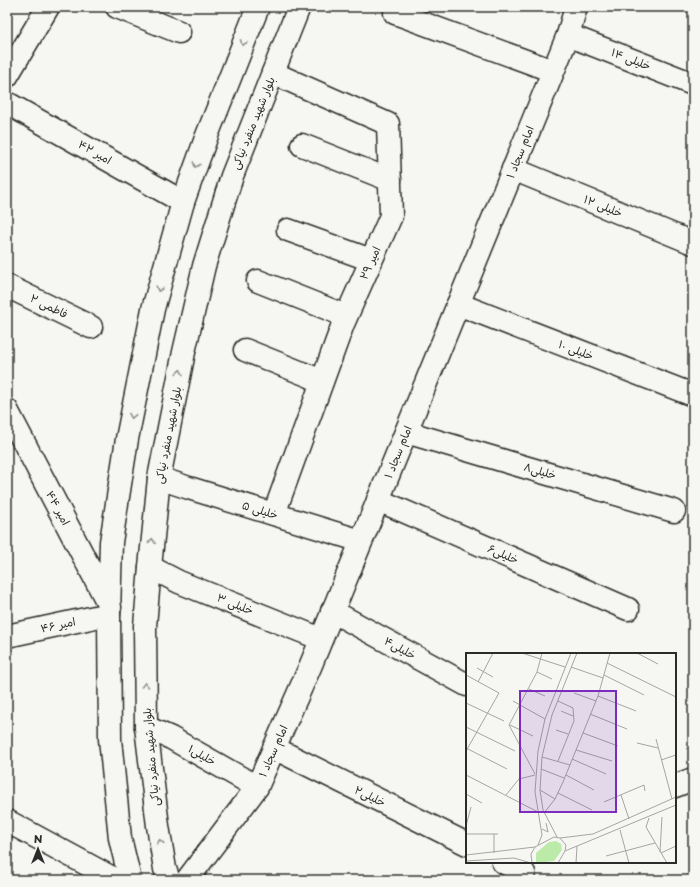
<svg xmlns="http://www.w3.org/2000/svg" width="700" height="887" font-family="'Playpen Sans','Playpen Sans Arabic',sans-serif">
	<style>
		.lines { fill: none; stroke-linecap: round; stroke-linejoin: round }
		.street-casing { stroke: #2b2b2b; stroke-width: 25 }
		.secondary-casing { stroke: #2b2b2b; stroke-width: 25 }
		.primary-casing { stroke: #2b2b2b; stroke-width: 25 }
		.street { stroke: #f6f6f2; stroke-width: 22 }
		.secondary { stroke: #f6f6f2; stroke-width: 22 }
		.primary { stroke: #f6f6f2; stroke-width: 22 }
		.oneway { stroke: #90908e }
		.labels { text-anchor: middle; stroke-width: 3; stroke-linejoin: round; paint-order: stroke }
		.street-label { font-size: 11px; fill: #2b2b2b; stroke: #f6f6f2 }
		.inset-road { fill: none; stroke: #a5a5a2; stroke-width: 1 }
		.view { fill: #7b2cbf; fill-opacity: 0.15; stroke: #7b2cbf; stroke-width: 2 }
		.inset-edge { fill: none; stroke: #2b2b2b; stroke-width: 2 }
	</style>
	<rect width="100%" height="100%" fill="#f6f6f2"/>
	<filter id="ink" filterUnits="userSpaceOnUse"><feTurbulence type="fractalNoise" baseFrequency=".025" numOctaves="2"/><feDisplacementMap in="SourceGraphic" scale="8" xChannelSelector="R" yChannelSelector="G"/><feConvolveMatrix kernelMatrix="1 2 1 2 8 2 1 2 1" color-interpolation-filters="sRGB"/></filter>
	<g filter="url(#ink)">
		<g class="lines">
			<defs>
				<g id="street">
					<polyline points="117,7 179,32"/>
					<polyline points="395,13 553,71"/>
					<polyline points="568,35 693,84"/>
					<polyline points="273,73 388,124 391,216 343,324 274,514"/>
					<polyline points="7,76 48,7"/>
					<polyline points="7,103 183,202"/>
					<polyline points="302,145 390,180"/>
					<polyline points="513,169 693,243"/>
					<polyline points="288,230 371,260"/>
					<polyline points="258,281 346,316"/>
					<polyline points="7,286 91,327"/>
					<polyline points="458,304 693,395"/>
					<polyline points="245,350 322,381"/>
					<polyline points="7,410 110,607"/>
					<polyline points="406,432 674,511"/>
					<polyline points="159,478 189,488 361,541"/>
					<polyline points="378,500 628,609"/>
					<polyline points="150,567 179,582 321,639"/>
					<polyline points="332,611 467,685"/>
					<polyline points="7,636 109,614"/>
					<polyline points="146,727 171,738 257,787"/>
					<polyline points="274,748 467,844"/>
					<polyline points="675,786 693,779"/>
					<polyline points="503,862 524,873"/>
					<polyline points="187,880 257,787 310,667 568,35 576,7"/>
				</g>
				<polyline id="secondary" points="7,821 116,880"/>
				<g id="primary">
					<polyline points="130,880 120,838 110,739 109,614 111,542 127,439 153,309 183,202 206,138 258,7"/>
					<polyline points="169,880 165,869 158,826 146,727 145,626 150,567 159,478 184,352 204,266 232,176 299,7"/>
				</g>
			</defs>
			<use href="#street" class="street-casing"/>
			<use href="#secondary" class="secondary-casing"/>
			<use href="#primary" class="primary-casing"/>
			<use href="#street" class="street"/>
			<use href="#secondary" class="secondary"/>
			<use href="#primary" class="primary"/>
		</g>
		<defs><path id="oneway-chevron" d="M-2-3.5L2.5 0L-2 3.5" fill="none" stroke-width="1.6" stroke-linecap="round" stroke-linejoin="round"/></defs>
		<g class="oneway">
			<use href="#oneway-chevron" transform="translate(243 43) rotate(112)"/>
			<use href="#oneway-chevron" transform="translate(196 165) rotate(110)"/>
			<use href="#oneway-chevron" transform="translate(159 289) rotate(106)"/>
			<use href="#oneway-chevron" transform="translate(180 372) rotate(-79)"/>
			<use href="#oneway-chevron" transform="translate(132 416) rotate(101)"/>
			<use href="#oneway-chevron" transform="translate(152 541) rotate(-84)"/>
			<use href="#oneway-chevron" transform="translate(145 685) rotate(-90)"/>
			<use href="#oneway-chevron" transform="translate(160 842) rotate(-100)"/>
		</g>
	</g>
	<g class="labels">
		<g class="street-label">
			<text transform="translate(631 59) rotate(21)" y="4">خلیلی ۱۴</text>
			<text transform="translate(253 123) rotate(-68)" y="4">بلوار شهید منفرد نیاکی</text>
			<text transform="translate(95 152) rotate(30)" y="4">امیر ۴۲</text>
			<text transform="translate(520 152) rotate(-68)" y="4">امام سجاد ۱</text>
			<text transform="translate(603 206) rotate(22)" y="4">خلیلی ۱۲</text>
			<text transform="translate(370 263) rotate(-66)" y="4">امیر ۲۹</text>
			<text transform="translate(49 306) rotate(26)" y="4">فاطمی ۲</text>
			<text transform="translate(576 350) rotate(21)" y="4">خلیلی ۱۰</text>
			<text transform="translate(168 435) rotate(-79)" y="4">بلوار شهید منفرد نیاکی</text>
			<text transform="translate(398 452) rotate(-68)" y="4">امام سجاد ۱</text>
			<text transform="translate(540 471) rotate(16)" y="4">خلیلی۸</text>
			<text transform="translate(58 508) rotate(62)" y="4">امیر ۴۴</text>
			<text transform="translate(260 510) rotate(17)" y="4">خلیلی ۵</text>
			<text transform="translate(503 554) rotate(24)" y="4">خلیلی۶</text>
			<text transform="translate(235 604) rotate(22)" y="4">خلیلی ۳</text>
			<text transform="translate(58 625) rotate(-12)" y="4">امیر ۴۶</text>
			<text transform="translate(400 648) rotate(29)" y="4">خلیلی۴</text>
			<text transform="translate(273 751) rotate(-66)" y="4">امام سجاد ۱</text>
			<text transform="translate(202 755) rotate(30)" y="4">خلیلی۱</text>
			<text transform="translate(151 757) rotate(-95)" y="4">بلوار شهید منفرد نیاکی</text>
			<text transform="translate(370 796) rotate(26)" y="4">خلیلی۲</text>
		</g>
	</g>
	<g transform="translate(466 653)">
		<rect width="210" height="210" fill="#f6f6f2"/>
		<path d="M90,188L95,191L96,197L88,208L70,210V200L83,189Z" fill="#bceaa8"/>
		<path class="inset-road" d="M56,0L99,14M171,0L192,11M141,10L210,44M105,14L137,25M11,15L27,24M71,19L86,26M0,22L33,40L0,98M138,22L178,42M12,29L27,0M63,36L79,43M108,40L130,48M132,43L170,58M47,48L79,66M92,48L107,55L108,68L92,108M0,50L38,68M95,58L107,63M124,61L161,76M43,72L71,19L76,0M43,72L69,121M44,72L67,83M0,74L49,98M90,77L102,81M117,80L152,93M190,86L206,146M171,90L192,95M0,95L41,116M110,97L146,108M76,104L104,112M106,106L140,121M195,107L210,102M75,116L98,125M0,122L72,159M100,122L128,137M74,137L89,146M92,140L126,157M0,141L16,150M40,142L53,126L69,122M155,142L163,166M138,149L178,132L179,138M78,160L89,146L97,129L132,43L144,0M183,165L180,174L201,210M0,173L5,154M76,176L82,179L80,170M154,177L163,210M0,181H32M91,184L77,157L74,137L76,104L86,62L111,0M94,185L127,181L210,144M72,192L76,182L69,139L72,98L79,66L105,0M99,198L210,152M194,199L196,164M28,200V181M195,200L210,193M0,202L69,194M140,203L189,190M0,208L48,205L65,210M66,210L65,201L69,194L88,184L94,185L100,192L99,198L92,210M110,210L111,193"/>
		<path class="view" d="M54,38H150V159H54Z"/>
		<rect width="210" height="210" class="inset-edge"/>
	</g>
	<rect width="700" height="887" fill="none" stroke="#f6f6f2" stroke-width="24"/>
	<rect x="12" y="12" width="676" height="863" fill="none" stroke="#2b2b2b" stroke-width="1.5" filter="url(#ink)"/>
	<g transform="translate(38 849)" stroke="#f6f6f2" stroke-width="3" paint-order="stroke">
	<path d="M0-3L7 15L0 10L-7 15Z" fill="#2b2b2b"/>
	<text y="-6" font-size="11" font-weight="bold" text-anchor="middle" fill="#2b2b2b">N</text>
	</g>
</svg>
